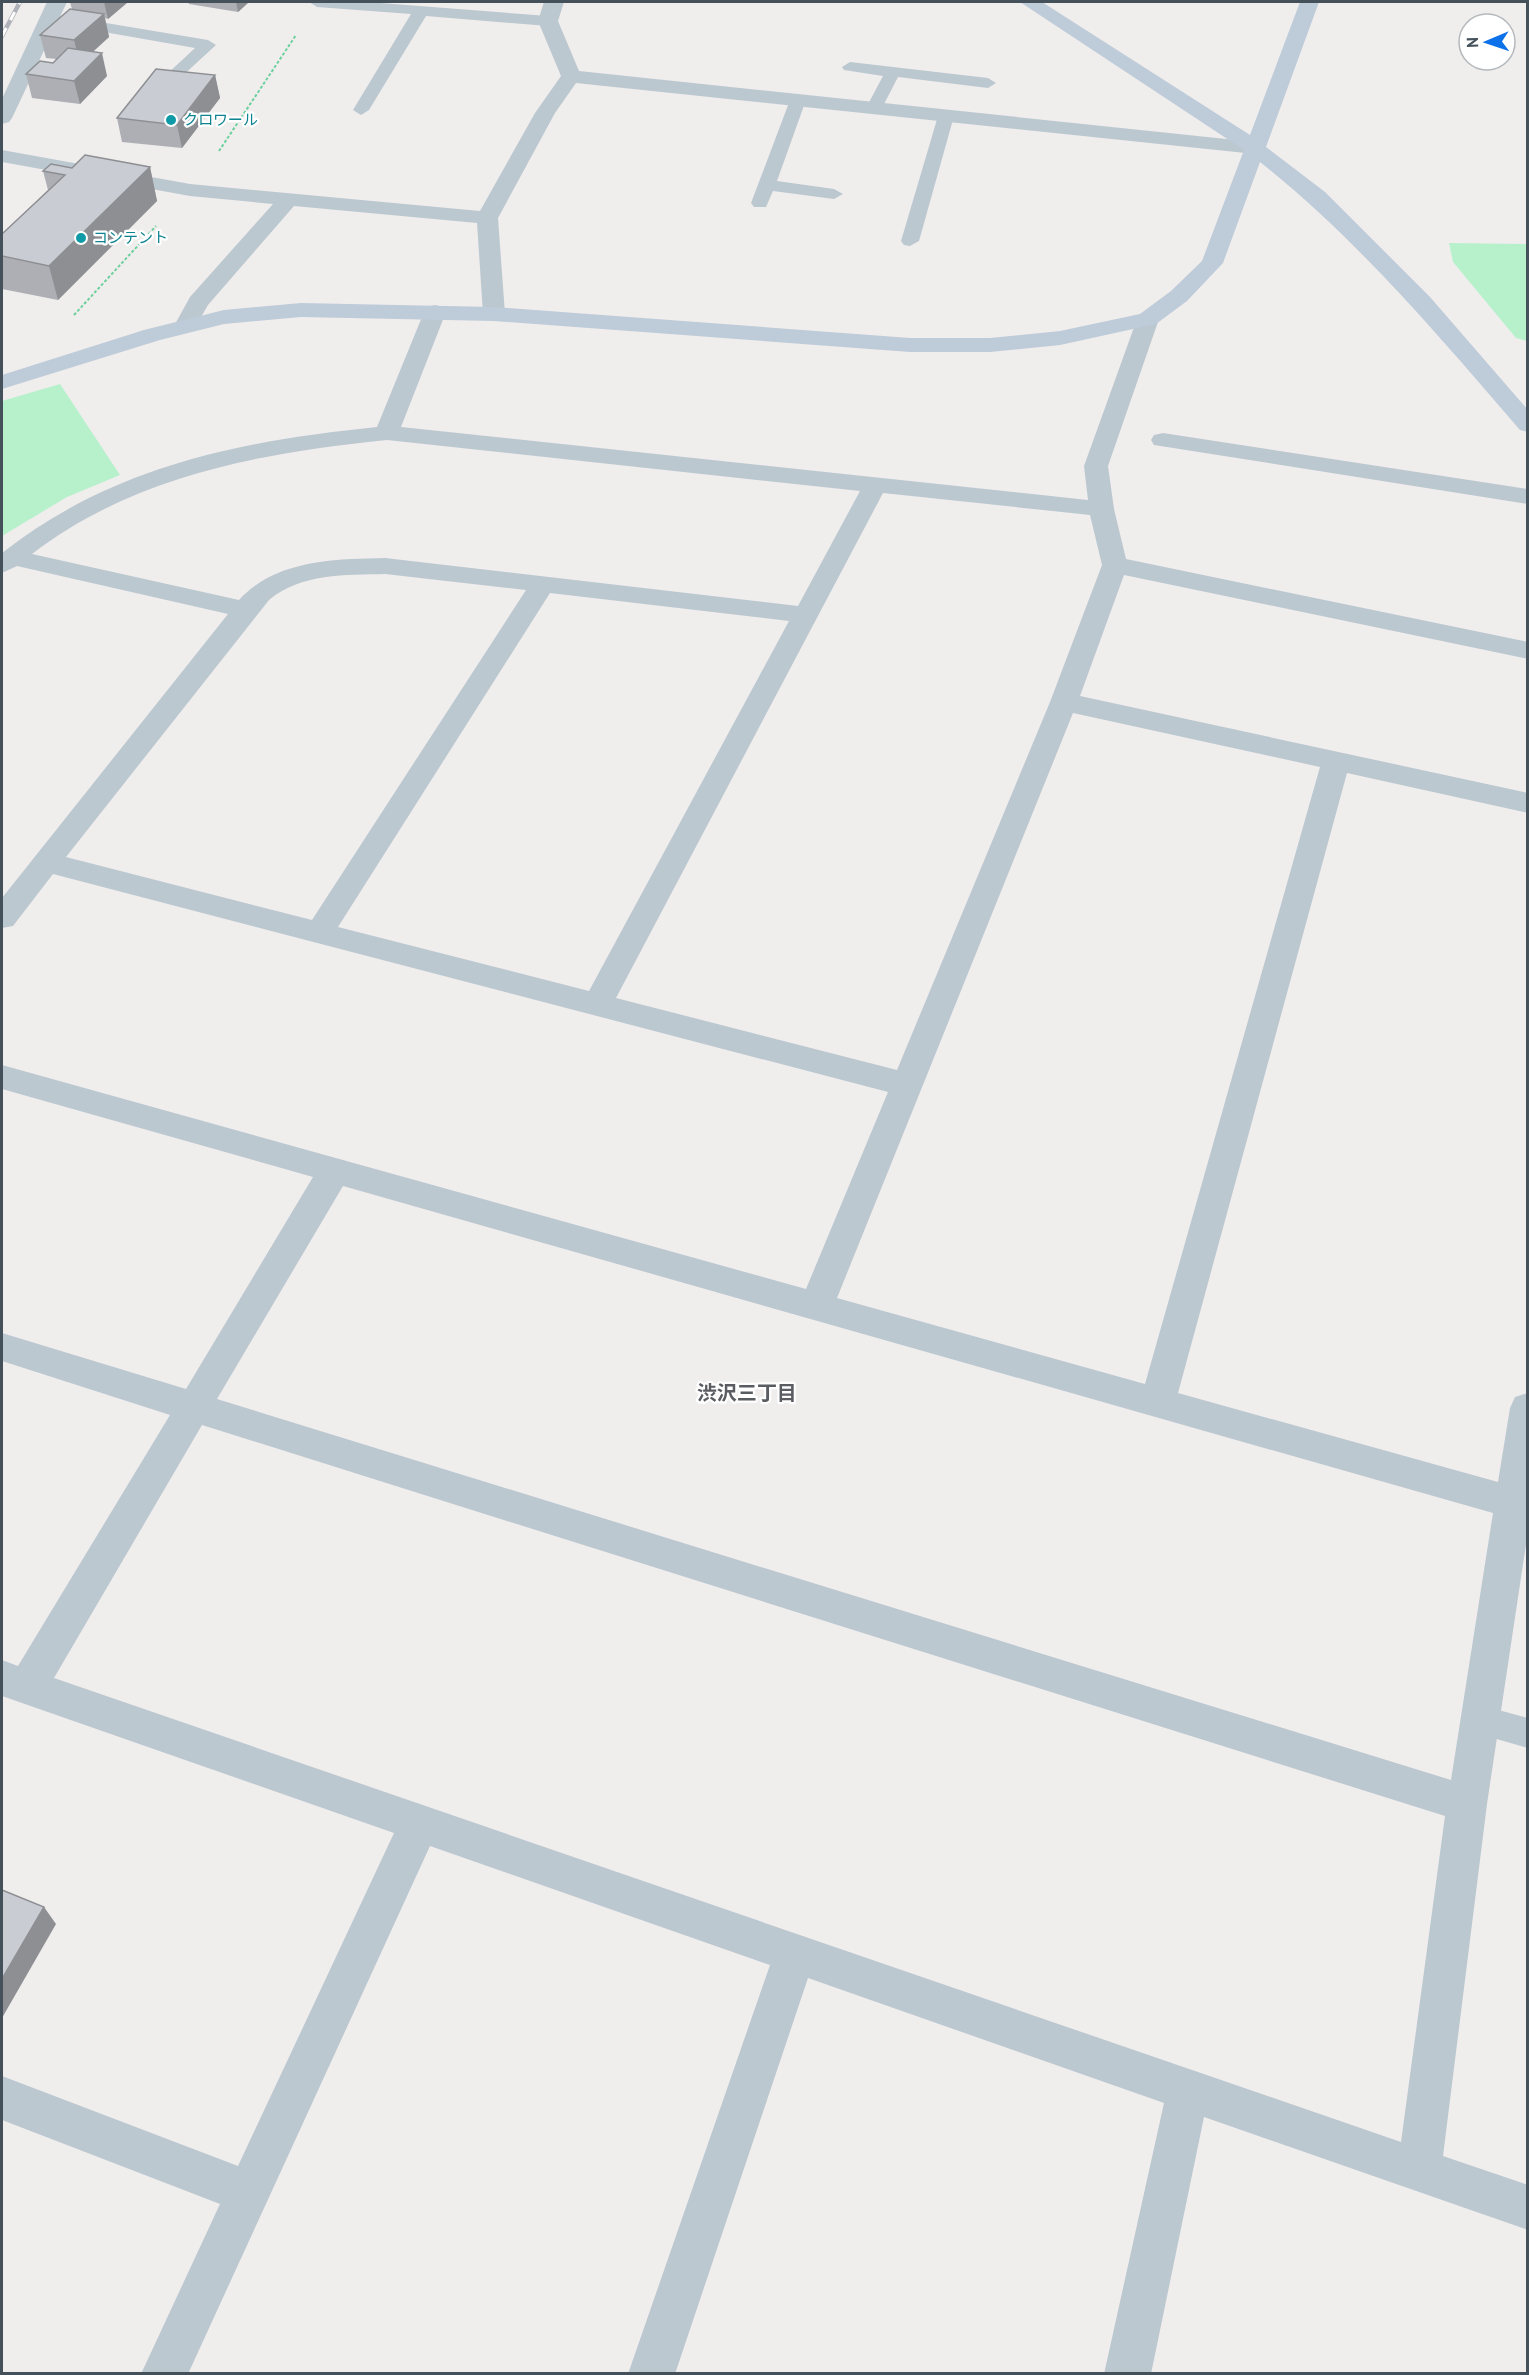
<svg xmlns="http://www.w3.org/2000/svg" width="1529" height="2375" font-family="'PT Sans','Noto Sans JP',sans-serif">
	<style>
		.green { fill: #b7f1cc }
		.lines { fill: none; stroke-linecap: round; stroke-linejoin: round }
		.path { stroke: #6dd19e; stroke-width: 2; stroke-dasharray: 3 2; stroke-linecap: butt }
		.lane { fill: #bcc8d0; fill-rule: evenodd }
		.street { fill: #bcc8d0; fill-rule: evenodd }
		.secondary { fill: #becbd8; fill-rule: evenodd }
		.rail-casing { stroke: #afb2b8; stroke-width: 4.5 }
		.rail { stroke: #fff; stroke-width: 3; stroke-dasharray: 9; stroke-linecap: butt }
		.wall { fill: #adafb5 }
		.shaded-wall { fill: #8d8f93 }
		.building { fill: #c9ccd2; stroke: #8d8f93; stroke-width: 1.5 }
		.culture-dot { fill: #0f9aa8; stroke: #fff; stroke-width: 2 }
		.labels { text-anchor: middle; stroke-width: 4.5; stroke-linejoin: round; paint-order: stroke }
		.far-culture-label { font-size: 15px; fill: #0d838f; stroke: #fff; text-anchor: start }
		.neighbourhood-label { font-size: 20px; font-weight: bold; fill: #595d62; stroke: #fff }
	</style>
	<rect width="100%" height="100%" fill="#f0eded"/>
	<g class="green">
		<polygon points="1449,243 1527,244 1527,341 1516,338 1453,262"/>
		<polygon points="60,384 120,475 67,497 2,536 2,401"/>
	</g>
	<g class="lines">
		<g class="path">
			<polyline points="219,151 296,35"/>
			<polyline points="74,315 156,226"/>
		</g>
		<g class="lane">
			<polygon points="309,2 368,2 548,16 556,21 548,26 426,16 369,110 361,115 353,110 411,14 317,7"/>
			<polygon points="70,17 208,40 216,45 179,79 173,81 165,76 195,48 64,25 62,22 64,19"/>
			<polygon points="850,62 988,78 996,83 988,88 898,77 882,108 874,113 866,108 883,76 844,70 842,67"/>
			<polygon points="798,95 806,100 777,181 834,189 843,194 834,199 773,191 766,207 754,207 751,203 790,100"/>
			<polygon points="946,111 954,116 919,241 910,246 904,245 901,241 938,116"/>
			<polygon points="1480,1705 1528,1718 1528,1748 1469,1731 1464,1720 1469,1709"/>
		</g>
		<g class="street">
			<polygon points="47,2 67,2 12,118 9,122 2,124 2,99"/>
			<polygon points="544,2 564,2 558,21 579,71 1255,142 1262,144 1265,148 1262,152 1255,154 576,83 555,113 498,218 505,314 502,319 486,319 483,314 477,223 294,206 208,305 193,331 177,331 174,326 190,297 273,204 190,196 2,162 2,150 190,184 480,211 535,113 561,76 538,21"/>
			<path d="M435,305L443,307L446,312L401,427L1088,500L1084,466L1137,319L1140,314H1156L1159,319L1108,466L1114,509L1126,559L1528,642V659L1124,575L1080,696L1528,793V813L1347,773L1178,1393L1498,1482L1510,1408L1515,1397L1528,1393V1531L1487,1804L1443,2156L1528,2185V2230L1204,2117L1151,2374H1104L1164,2103L808,1978L675,2374H628L770,1965L430,1846L188,2374H141L220,2204L2,2120V2076L238,2166L394,1833L2,1696V1660L18,1666L170,1415L2,1361V1333L186,1389L313,1177L2,1089V1065L806,1289L888,1092L53,874L13,926L2,928V898L228,614L17,566L2,573V553C113,466 240,441 377,427L424,312L427,307ZM387,440L860,491L798,606L385,558C334,559 275,560 239,600L32,554C135,475 261,453 387,440ZM883,493L1090,515L1102,565L1050,702L897,1070L616,998ZM385,574L526,590L312,920L66,857L269,600C301,573 346,575 385,574ZM550,593L789,621L589,991L338,927ZM1073,713L1320,767L1145,1384L837,1298ZM343,1186L1493,1513L1451,1780L217,1399ZM202,1425L1445,1816L1401,2142L54,1678Z"/>
			<polygon points="1163,433 1528,489 1528,504 1154,445 1151,440 1154,435"/>
		</g>
		<path class="secondary" d="M1020,2H1042L1250,135L1300,2H1319L1266,147L1325,192L1430,297L1528,410V432L1520,430C1438,335 1358,240 1260,162L1223,263L1187,301L1156,324L1060,345L990,352H910L494,321L301,317L224,324L160,340L2,389V375L144,330L224,310L301,303L494,307L910,338H990L1060,331L1140,314L1171,291L1202,261L1244,150Z"/>
		<defs>
			<polyline id="rail" points="2,36 20,2"/>
		</defs>
		<use href="#rail" class="rail-casing"/>
		<use href="#rail" class="rail"/>
	</g>
	<g class="wall">
		<polygon points="70,2 128,2 108,19 105,18 109,37 93,52 107,76 80,104 32,98 26,74 53,63 56,59 46,58 40,35 72,9"/>
		<polygon points="188,2 249,2 238,12 189,4"/>
		<polygon points="215,75 220,98 182,148 122,142 117,118"/>
		<polygon points="150,167 157,201 58,300 2,289 2,234 48,190 43,171 72,168"/>
	</g>
	<g class="shaded-wall">
		<polygon points="104,2 128,2 108,19"/>
		<polygon points="236,2 249,2 238,12"/>
		<polygon points="104,14 109,37 80,63 74,40"/>
		<polygon points="102,53 107,76 80,104 74,81"/>
		<polygon points="215,75 220,98 182,148 177,125"/>
		<polygon points="150,167 157,201 58,300 49,266"/>
		<polygon points="44,1907 56,1924 2,2018 2,1979"/>
	</g>
	<g class="building">
		<polygon points="70,9 104,14 74,40 40,35"/>
		<polygon points="68,48 102,53 74,81 26,74 40,61 53,63"/>
		<polygon points="156,69 215,75 177,125 117,118"/>
		<polygon points="85,155 150,167 49,266 2,256 2,234 65,175 43,171 51,164 72,168"/>
		<polygon points="2,1890 44,1907 2,1979"/>
	</g>
	<g class="culture-dot">
		<circle cx="171" cy="120" r="6"/>
		<circle cx="81" cy="238" r="6"/>
	</g>
	<g class="labels">
		<g class="far-culture-label">
			<text x="183" y="125">クロワール</text>
			<text x="93" y="243">コンテント</text>
		</g>
		<g class="neighbourhood-label">
			<text x="747" y="1400">渋沢三丁目</text>
		</g>
	</g>
	<rect width="1529" height="2375" fill="none" stroke="#44515b" stroke-width="6"/>
	<g transform="translate(1487 42) rotate(268)"><circle r="28" fill="#ffffff" stroke="#b4b9bd" stroke-width="1.5"/>
	<path d="M0-4.5L10 22L0 15L-10 22Z" fill="#0d72e9"/>
	<text y="-9" font-size="16" font-weight="bold" text-anchor="middle" fill="#44515b">N</text>
	</g>
</svg>
